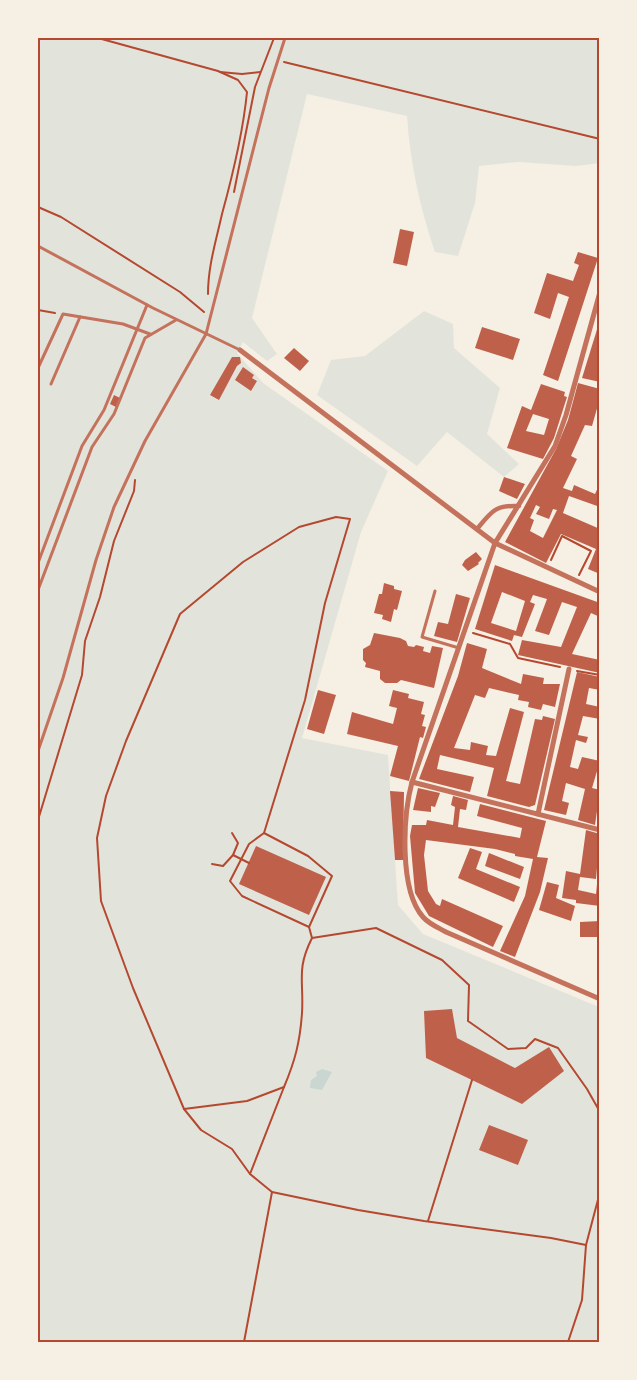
<svg xmlns="http://www.w3.org/2000/svg" width="637" height="1380" font-family="'Libre Baskerville',serif">
	<style>
		.green { fill: #e2e4dc }
		.water { fill: #c9d6d2 }
		.building { fill: #bf614a; fill-rule: evenodd }
		.lines { fill: none; stroke-linecap: round; stroke-linejoin: round }
		.path { stroke: #b5482f; stroke-width: 2 }
		.service { stroke: #c5725c; stroke-width: 3 }
		.pedestrian { stroke: #c5725c; stroke-width: 4.5 }
		.minor { stroke: #c5725c; stroke-width: 5 }
		.neatline { fill: none; stroke: #b5482f; stroke-width: 2 }
	</style>
	<rect width="100%" height="100%" fill="#f6efe4"/>
	<g class="green">
		<path d="M38,38H599V163L577,166L518,162L479,166L475,203L458,256L435,252C420,208 410,163 407,116L307,94L252,318L277,354L267,361L243,342L237,353L263,383L388,471L361,532L302,738L388,755L398,905L423,934L599,1007V1342H38Z"/>
		<polygon points="424,311 453,324 454,348 500,388 487,434 519,464 504,477 447,432 417,466 317,395 331,360 365,356"/>
	</g>
	<polygon class="water" points="322,1069 332,1072 322,1090 310,1088 311,1080 317,1076 316,1072"/>
	<g class="building">
		<polygon points="400,229 414,232 407,266 393,263"/>
		<polygon points="578,252 598,258 558,381 543,375 569,297 558,293 550,319 534,313 547,273 573,281 579,265 574,263"/>
		<polygon points="599,323 600,323 600,382 582,378"/>
		<polygon points="482,327 520,339 513,360 475,348"/>
		<polygon points="294,348 309,361 300,371 284,358"/>
		<polygon points="232,357 240,357 241,363 237,366 219,400 210,395"/>
		<polygon points="243,367 254,375 252,378 257,381 251,391 235,380"/>
		<path d="M578,383L600,389V398L592,426L585,425L571,456L577,459L563,488L572,491L574,485L595,494L600,483V507L569,496L563,513L600,529V574L588,569L596,549L561,534L546,563L505,542L556,449L568,420ZM536,505L540,507L536,514L549,519L553,509L557,510L543,538L530,531L534,520L530,518Z"/>
		<path d="M541,384L565,392L564,396L567,397L554,438L543,459L507,448L522,406L531,410ZM533,414L549,419L544,435L526,431Z"/>
		<polygon points="114,395 120,398 116,407 110,404"/>
		<polygon points="504,477 525,484 517,499 499,491"/>
		<polygon points="476,552 482,559 478,563 479,564 468,571 462,565 465,560"/>
		<path d="M495,565L600,603V617L591,613L572,654L600,660V673L518,655L522,640L561,647L577,607L562,602L549,635L535,631L547,599L533,595L530,602L535,604L522,637L514,635L512,641L475,629ZM502,592L525,601L516,631L491,623Z"/>
		<polygon points="384,583 394,586 394,589 402,591 397,610 394,609 391,622 382,619 383,615 374,613 379,594 382,594"/>
		<polygon points="456,594 470,598 457,642 434,636 438,622 448,624"/>
		<polygon points="374,633 400,638 406,641 408,646 414,647 416,645 424,647 423,651 430,653 432,646 443,648 434,688 401,680 397,683 385,683 380,679 380,671 365,667 366,663 363,660 363,649 370,645"/>
		<polygon points="467,643 487,649 482,668 521,684 523,674 544,678 543,684 560,684 555,707 543,704 541,710 528,707 529,702 518,700 519,695 489,688 485,698 475,695 454,748 470,750 471,742 488,746 486,755 496,756 510,708 524,712 506,781 520,784 535,719 542,720 543,716 555,719 535,805 529,807 487,796 494,768 440,755 437,769 474,777 470,792 419,779 458,676"/>
		<polygon points="577,672 600,677 600,690 589,688 586,704 600,707 600,719 583,716 578,735 588,737 586,743 576,740 570,767 578,769 582,757 600,761 592,788 600,790 595,825 578,820 585,789 566,783 562,801 569,803 566,815 544,810"/>
		<polygon points="318,690 336,695 324,734 307,729"/>
		<polygon points="393,690 409,694 408,698 424,702 421,714 425,715 422,726 426,727 423,738 420,737 409,781 390,776 398,746 347,734 352,712 393,724 397,708 389,706"/>
		<polygon points="418,788 440,793 435,807 431,806 431,812 413,810"/>
		<polygon points="390,791 404,792 403,860 395,860"/>
		<polygon points="453,796 468,800 466,810 460,809 458,827 520,838 522,828 477,816 480,804 546,821 537,857 548,858 540,892 515,957 500,951 525,896 533,859 515,856 515,854 495,849 426,840 424,855 428,891 436,904 440,906 442,899 503,926 493,947 429,916 415,893 410,836 412,825 426,825 427,820 453,825 455,807 451,805"/>
		<polygon points="586,830 600,834 596,879 580,877 578,890 596,894 597,884 600,884 600,906 576,903 576,900 562,898 566,871 580,874"/>
		<polygon points="256,846 326,877 309,915 239,884"/>
		<polygon points="470,848 482,852 476,869 520,887 514,902 458,878"/>
		<polygon points="489,853 524,867 520,879 485,866"/>
		<polygon points="547,882 559,885 556,898 575,906 571,921 539,910"/>
		<polygon points="600,921 600,937 580,937 580,922"/>
		<polygon points="452,1009 457,1038 515,1068 549,1047 564,1071 522,1104 426,1058 424,1011"/>
		<polygon points="489,1125 528,1140 518,1165 479,1150"/>
	</g>
	<g class="lines">
		<g class="path">
			<polyline points="76,38 89,38"/>
			<path d="M98,38L218,71L238,80L247,92C243,133 233,174 222,214C216,241 208,266 208,294"/>
			<polyline points="284,62 600,139"/>
			<polyline points="220,72 242,74 260,72"/>
			<polyline points="234,192 255,87 274,38"/>
			<polyline points="38,207 61,217 180,292 204,312"/>
			<polyline points="38,310 55,313"/>
			<polyline points="551,560 562,536 591,551 579,575"/>
			<polyline points="473,633 510,644 518,658 560,667"/>
			<polyline points="577,671 600,675"/>
			<polyline points="38,820 82,675 85,641 100,597 114,541 134,491 135,480"/>
			<polyline points="232,833 238,843 233,855"/>
			<polyline points="264,833 308,856 332,876 309,927 312,938"/>
			<polyline points="212,864 223,866 233,855 249,863"/>
			<path d="M309,927L242,896L230,881L249,844L264,833L305,700L325,603L350,519L336,517L299,527L243,562L180,614L126,741L106,796L97,838L101,901L133,988L184,1109L247,1101L284,1087C295,1061 300,1042 302,1013C304,980 296,970 312,938L376,928L442,960L469,985L468,1021L508,1049L526,1048L535,1039L558,1048L587,1089L600,1112"/>
			<polyline points="284,1087 250,1174 272,1192 358,1210 424,1221 551,1238 586,1245"/>
			<polyline points="184,1109 201,1130 232,1149 250,1174"/>
			<polyline points="428,1221 472,1080"/>
			<polyline points="244,1342 272,1192"/>
			<polyline points="568,1342 582,1300 586,1245 600,1192"/>
		</g>
		<g class="service">
			<polyline points="38,246 153,308 240,350"/>
			<polyline points="38,368 63,314 123,324 150,334"/>
			<polyline points="51,384 80,317"/>
			<polyline points="38,563 82,446 104,410 147,305"/>
			<polyline points="38,590 92,447 114,414 145,338 176,320"/>
			<polyline points="435,591 422,637 459,648"/>
			<polyline points="38,751 63,678 96,560 114,507 145,441 206,334 269,88 285,38"/>
		</g>
		<path class="pedestrian" d="M477,529C492,511 495,505 519,506"/>
		<g class="minor">
			<path d="M600,292L566,415L555,446L495,543L412,782C403,816 399,890 423,917C429,924 439,928 446,932L600,999"/>
			<polyline points="240,350 495,543 600,592"/>
			<polyline points="412,782 600,830"/>
			<polyline points="538,814 569,669"/>
		</g>
	</g>
	<rect width="637" height="1380" fill="none" stroke="#f6efe4" stroke-width="78"/>
	<rect x="39" y="39" width="559" height="1302" class="neatline"/>
</svg>
